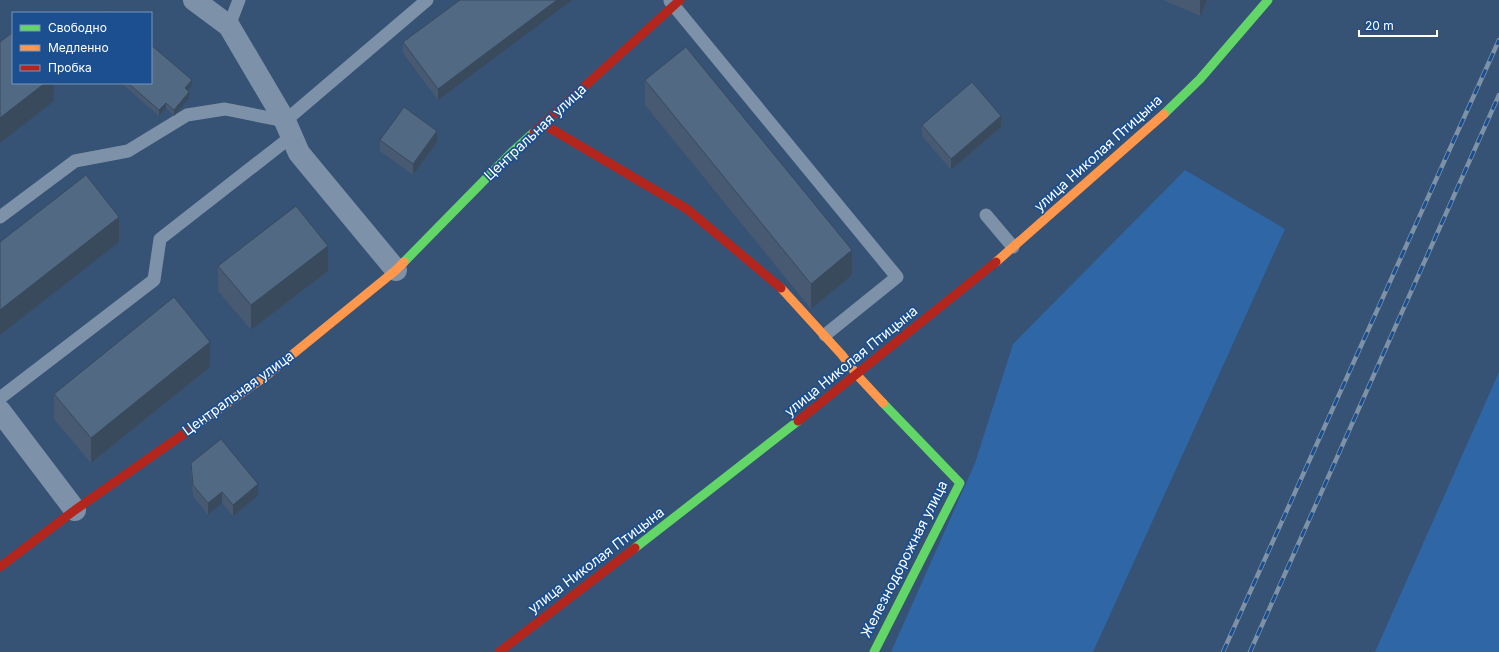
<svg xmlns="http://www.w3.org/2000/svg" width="1499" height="652" font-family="Inter,sans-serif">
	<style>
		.green { fill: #2f66a5 }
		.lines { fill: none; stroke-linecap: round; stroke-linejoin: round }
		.lane { stroke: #7d92a8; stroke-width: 13 }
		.street { stroke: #7d92a8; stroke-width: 22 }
		.fast { stroke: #63d668; stroke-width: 9 }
		.slow { stroke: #ff974d; stroke-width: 9 }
		.jam { stroke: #b3261e; stroke-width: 9 }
		.rail-casing { stroke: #7e92a7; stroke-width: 4.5 }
		.rail { stroke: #1b4f8f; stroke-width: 3; stroke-dasharray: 9; stroke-linecap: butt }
		.wall { fill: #475a72 }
		.shaded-wall { fill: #394a5c }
		.building { fill: #526984; stroke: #394a5c }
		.labels { text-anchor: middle; stroke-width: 3.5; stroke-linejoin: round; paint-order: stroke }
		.street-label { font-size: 14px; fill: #fff; stroke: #1b4f8f }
	</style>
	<rect width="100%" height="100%" fill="#365274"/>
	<g class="green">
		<polygon points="1185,170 1285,229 1093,652 891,652 975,463 1013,344"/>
		<polygon points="1499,372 1499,652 1375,652"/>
	</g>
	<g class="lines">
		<g class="lane">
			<polyline points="670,1 897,277 825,335"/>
			<polyline points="229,26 239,0"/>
			<polyline points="986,215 1013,247"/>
			<polyline points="0,217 75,161 128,151 187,115 225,109 285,121 427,0"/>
			<polyline points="0,398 154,280 160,239 292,136"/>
		</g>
		<g class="street">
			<polyline points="194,0 229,26 285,121 299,153 396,270"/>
			<polyline points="0,411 75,510"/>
		</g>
		<g class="fast">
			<polyline points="1164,114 1200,79 1268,0"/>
			<polyline points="404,262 513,151 534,132"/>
			<polyline points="635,548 798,421"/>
			<polyline points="874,652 960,483 883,403"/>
		</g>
		<g class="slow">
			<polyline points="996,262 1164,114"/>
			<polyline points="781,288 842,355 857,375 883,403"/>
			<polyline points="195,426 266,376 396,270 404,262"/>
		</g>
		<g class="jam">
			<polyline points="543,124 687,209 781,288"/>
			<polyline points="534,132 680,0"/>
			<polyline points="798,421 996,262"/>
			<polyline points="0,567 75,510 195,426"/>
			<polyline points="499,652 635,548"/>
		</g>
		<defs>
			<g id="rail">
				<polyline points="1223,652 1499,40"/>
				<polyline points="1250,652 1499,95"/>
			</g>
		</defs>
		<use href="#rail" class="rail-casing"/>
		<use href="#rail" class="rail"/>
	</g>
	<g class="wall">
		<polygon points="460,0 438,100 403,53 403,42"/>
		<polygon points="1163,0 1207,0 1200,16"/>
		<polygon points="645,80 852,275 811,309 645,105"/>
		<polygon points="121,83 151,83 192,85 187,90 189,98 174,116 166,108 159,116"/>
		<polygon points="922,125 1001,127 951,170 922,136"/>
		<polygon points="380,140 437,142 413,175 380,151"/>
		<polygon points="218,266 328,271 251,330 218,291"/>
		<polygon points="210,367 91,463 54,419 54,394"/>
		<polygon points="191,463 258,496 233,516 222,503 208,515 193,496 191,474"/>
	</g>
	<g class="shaded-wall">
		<polygon points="557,0 572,0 438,100 438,89"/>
		<polygon points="1200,0 1207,0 1200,16"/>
		<polygon points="192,80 192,85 185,94 185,88"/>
		<polygon points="45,83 54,83 54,101 0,143 0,118"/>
		<polygon points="189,92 189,98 174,116 174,110"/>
		<polygon points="166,103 166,108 159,116 159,110"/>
		<polygon points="1001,116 1001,127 951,170 951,159"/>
		<polygon points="437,131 437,142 413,175 413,164"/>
		<polygon points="119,217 119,242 0,335 0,310"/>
		<polygon points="328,246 328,271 251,330 251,305"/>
		<polygon points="852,250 852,275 811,309 811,284"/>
		<polygon points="210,342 210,367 91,463 91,438"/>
		<polygon points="258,484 258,496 233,516 233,505"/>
		<polygon points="222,492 222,503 208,515 208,503"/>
	</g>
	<g class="building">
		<polygon points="460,0 557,0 438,89 403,42"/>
		<polygon points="109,10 113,13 106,13"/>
		<polygon points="13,32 13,83 45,83 0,118 0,42"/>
		<polygon points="151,45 192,80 185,88 189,92 174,110 166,103 159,110 128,83 151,83"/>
		<polygon points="686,47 852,250 811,284 645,80"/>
		<polygon points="972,82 1001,116 951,159 922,125"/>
		<polygon points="404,107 437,131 413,164 380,140"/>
		<polygon points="86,175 119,217 0,310 0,242"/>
		<polygon points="296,206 328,246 251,305 218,266"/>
		<polygon points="174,297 210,342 91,438 54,394"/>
		<polygon points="221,439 258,484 233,505 222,492 208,503 193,485 191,463"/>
	</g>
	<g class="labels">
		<g class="street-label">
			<text transform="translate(535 132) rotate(-43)" y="5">Центральная улица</text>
			<text transform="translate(1098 153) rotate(-42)" y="5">улица Николая Птицына</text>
			<text transform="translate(851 361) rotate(-39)" y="5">улица Николая Птицына</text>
			<text transform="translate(238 393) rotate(-36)" y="5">Центральная улица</text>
			<text transform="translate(904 559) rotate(-63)" y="5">Железнодорожная улица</text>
			<text transform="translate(596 560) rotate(-37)" y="5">улица Николая Птицына</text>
		</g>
	</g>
	<rect x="12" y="12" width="140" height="72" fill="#1b4f8f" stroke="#7695bc"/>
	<rect x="20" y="25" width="20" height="6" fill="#63d668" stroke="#7695bc"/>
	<text x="48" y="32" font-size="12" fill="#ffffff">Свободно</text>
	<rect x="20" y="45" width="20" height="6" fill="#ff974d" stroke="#7695bc"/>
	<text x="48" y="52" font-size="12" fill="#ffffff">Медленно</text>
	<rect x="20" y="65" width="20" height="6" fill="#b3261e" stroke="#7695bc"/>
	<text x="48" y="72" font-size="12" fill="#ffffff">Пробка</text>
	<path d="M1359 30v6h78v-6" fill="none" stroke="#ffffff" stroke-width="2"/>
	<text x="1365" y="30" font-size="12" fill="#ffffff" stroke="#1b4f8f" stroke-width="3" paint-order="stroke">20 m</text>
</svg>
